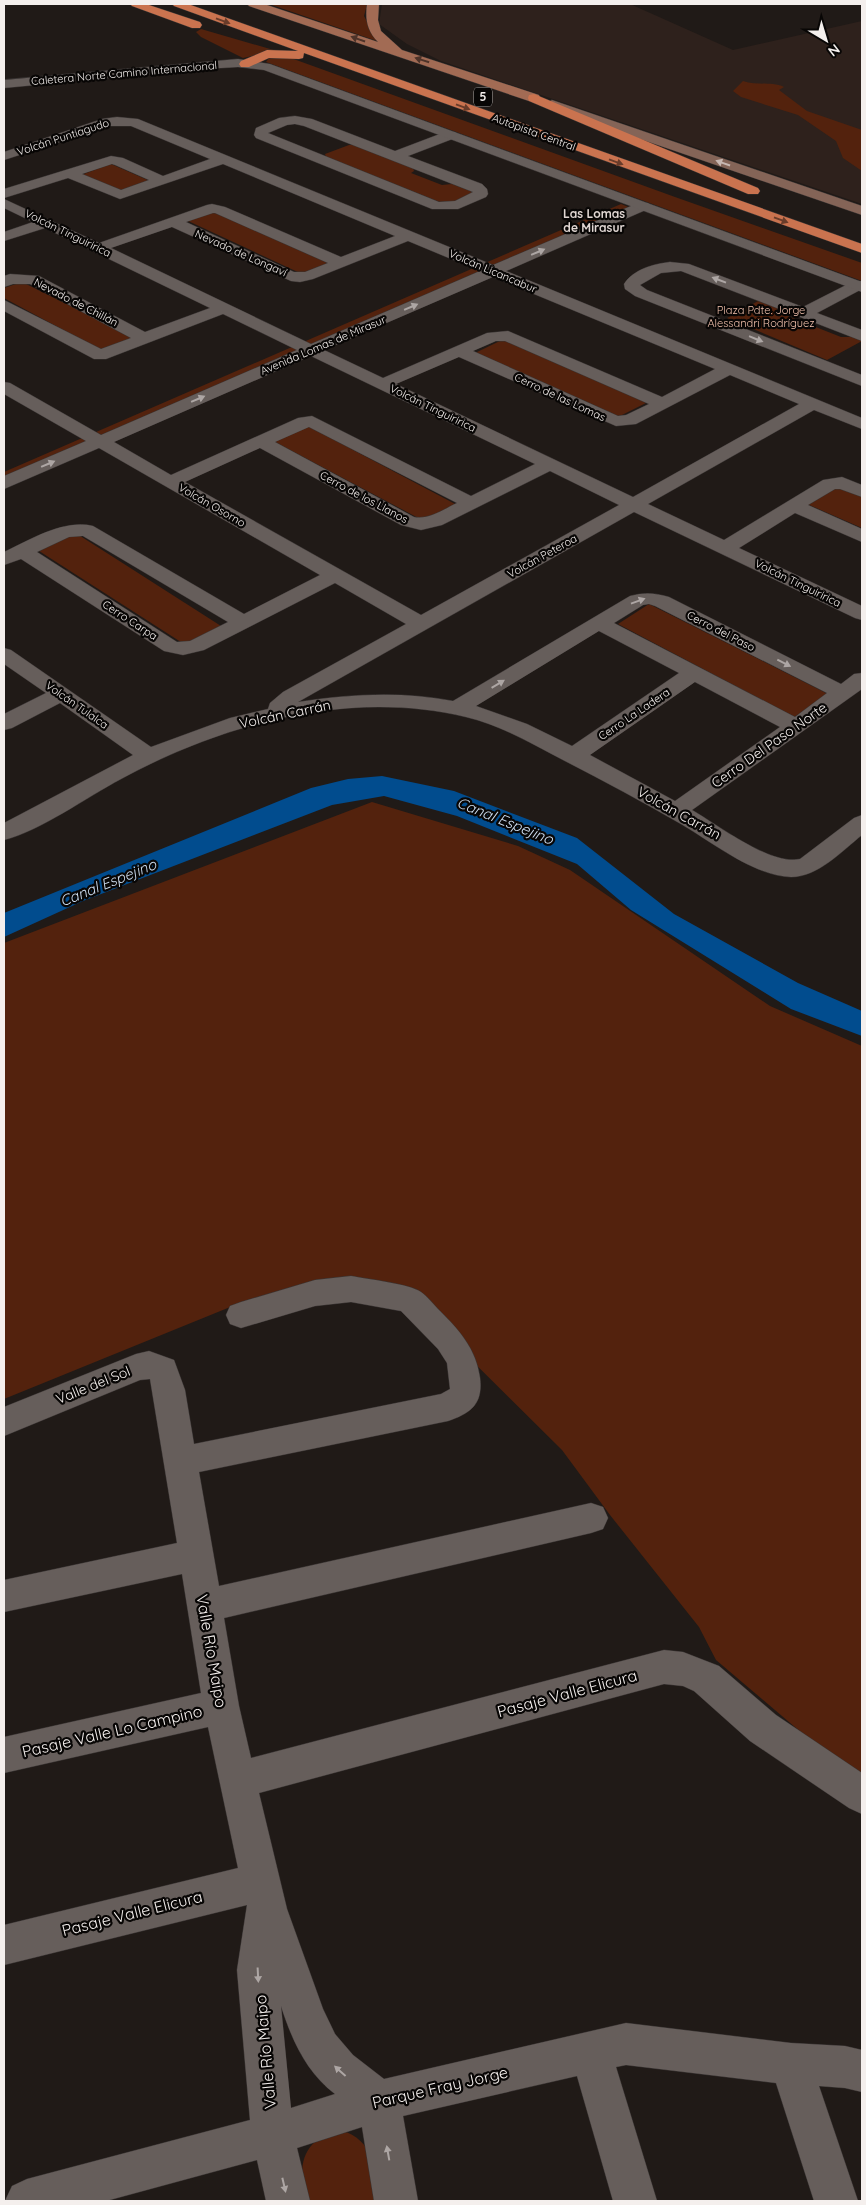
<svg xmlns="http://www.w3.org/2000/svg" width="866" height="2205" font-family="Quicksand,sans-serif">
	<style>
		.built { fill: #2e211c }
		.green { fill: #53220d }
		.water { fill: #014c8e }
		.lines { fill: none; stroke-linecap: round; stroke-linejoin: round }
		.minor-casing { stroke: #393433; stroke-width: 1 }
		.tertiary-casing { stroke: #393433; stroke-width: 1 }
		.secondary-casing { stroke: #393433; stroke-width: 1 }
		.primary-casing { stroke: #393433; stroke-width: 1 }
		.motorway-casing { stroke: #393433; stroke-width: 1 }
		.minor { fill: #665e5b; fill-rule: evenodd }
		.tertiary { fill: #665e5b; fill-rule: evenodd }
		.secondary { fill: #846457; fill-rule: evenodd }
		.primary { fill: #a26b54; fill-rule: evenodd }
		.motorway { fill: #ca734f; fill-rule: evenodd }
		.oneway { fill: #693c2a }
		.oneway2 { fill: #4d3329 }
		.oneway3 { fill: #c7b7b1 }
		.oneway4 { fill: #ada6a4 }
		.labels { text-anchor: middle; stroke-width: 4.5; stroke-linejoin: round; paint-order: stroke }
		.far-street-label { font-size: 11px; fill: #f4efed; stroke: #080605 }
		.far-park-label { font-size: 11px; fill: #f1c0ac; stroke: #080605 }
		.shield { fill: #080605; stroke: #ada9a7; stroke-width: 1 }
		.shield-label { font-size: 12px; font-weight: bold; fill: #f4efed }
		.far-neighbourhood-label { font-size: 12px; font-weight: bold; fill: #e1d7d3; stroke: #080605 }
		.street-label { font-size: 14px; fill: #f4efed; stroke: #080605 }
		.water-label { font-size: 15px; font-style: italic; fill: #cedef1; stroke: #080605 }
		.near-street-label { font-size: 16px; fill: #f4efed; stroke: #080605 }
	</style>
	<rect width="100%" height="100%" fill="#201a17"/>
	<polygon class="built" points="382,4 630,4 733,50 862,21 862,204 441,61 407,44 379,24"/>
	<g class="green">
		<polygon points="269,4 367,4 364,16 377,41"/>
		<polygon points="201,29 277,51 243,58 201,37 196,32"/>
		<polygon points="278,56 288,57 675,197 862,263 862,281 266,62 269,58"/>
		<path d="M743,81C757,86 771,81 784,87L779,90L807,111L862,130V171L843,158L836,141L798,115L741,97L733,91Z"/>
		<polygon points="349,145 355,145 413,168 414,171 411,173 442,185 452,184 471,191 473,194 451,203 442,203 326,157 325,154"/>
		<polygon points="111,164 150,181 119,192 81,175"/>
		<polygon points="621,204 631,208 4,478 4,472"/>
		<polygon points="212,210 331,263 302,274 186,220"/>
		<polygon points="22,282 135,338 102,351 4,298 4,288"/>
		<polygon points="760,300 780,307 775,311 841,337 860,337 862,341 827,360 727,318"/>
		<polygon points="504,339 648,402 618,417 475,353"/>
		<polygon points="308,426 457,505 424,521 273,441"/>
		<polygon points="839,485 862,496 862,528 807,504"/>
		<polygon points="74,532 221,626 184,644 36,549"/>
		<polygon points="649,604 830,695 794,717 618,624"/>
		<polygon points="372,802 518,846 570,870 770,1006 862,1046 862,1775 809,1739 716,1660 699,1627 610,1515 562,1450 438,1327 367,1289 245,1301 4,1399 4,943"/>
		<path d="M342,2131C371,2137 381,2176 385,2201H305C302,2180 297,2157 316,2141C322,2136 334,2134 342,2131Z"/>
	</g>
	<polygon class="water" points="382,776 454,791 577,838 674,914 798,983 862,1011 862,1036 791,1009 631,910 577,864 457,816 384,796 332,805 83,901 4,937 4,913 311,788 348,779"/>
	<g class="lines">
		<defs>
			<g id="minor">
				<path d="M295,116L312,119L395,151L445,132H455L457,135L455,138L408,156L482,184L487,189L488,194L486,197L458,209H432L256,138L254,135L256,128L279,118ZM295,124L304,126L473,192L455,201L439,202L268,133L287,125Z"/>
				<path d="M117,117L138,119L493,265L638,203H648L650,206L648,209L506,271L862,418V429L814,410L648,504L724,540L823,480L842,477L862,485V497L840,489H835L808,505L862,529V542L795,513L739,548L862,606V620L855,618L634,512L298,702C350,694 401,691 453,701L630,596C645,592 655,593 669,597L841,684L854,674L862,673V689L692,810C718,825 771,866 800,859L854,818L862,815V835C842,851 818,877 791,877C754,876 712,842 681,824C643,802 604,781 565,761C534,745 501,725 466,717C350,689 224,723 121,779C87,797 40,831 4,840V823L133,755L60,703L12,728L4,730V714L46,693L4,664V648L11,650L151,747L230,718L268,709L270,703L283,692L406,624L335,583L204,650L183,655L164,651L21,559L4,565V552C30,540 63,519 93,526L244,614L320,575L99,448L4,489V476L86,441L4,394V382L10,383L101,435L297,350L223,314L106,359H94L4,311V300L101,349L131,338L30,284H13L4,287V276L10,274L39,276L145,332L210,308L45,228L4,241V232L33,222L4,208V199L99,243L207,205L212,204L225,207L341,257L395,236L223,164L120,199L68,178L4,198V189L111,156L123,158L163,176L210,159L131,126H109L4,160V152L102,119ZM112,164L115,165L149,180L121,190L82,174ZM213,213H215L328,263L305,272H294L186,222ZM172,227L291,281L300,282L313,279L408,241L480,271L311,344L111,248ZM493,277L715,369L662,397L508,331L487,333L383,378L324,350ZM496,341H505L649,404L626,415L618,416L473,351ZM311,356L535,464L471,496L312,416L298,418L171,475L114,442ZM459,357L616,426L636,424L730,375L799,404L633,497L396,384ZM309,427L457,503C444,509 429,520 414,517L275,442ZM260,448L401,525L421,530L442,525L550,471L619,505L421,615L185,482ZM83,536L228,622L190,641L177,642L37,552L69,537ZM649,604L655,606L827,693L795,717L614,623L643,605ZM599,631L679,673L572,746L527,724L476,706ZM695,682L780,727L675,801L590,755Z"/>
				<path d="M670,262L689,264L803,307L852,282L862,281V289L817,313L862,330V341L681,271L661,273L640,285L647,290L862,375V386L635,296L625,289L624,284C634,269 653,264 670,262Z"/>
				<path d="M351,1276C367,1279 410,1284 421,1292C428,1297 434,1305 440,1311C460,1331 476,1349 480,1378C483,1404 471,1413 448,1421L199,1472L219,1586L591,1503L603,1507L608,1518L603,1529L591,1533L224,1618L239,1706L251,1758L664,1650L683,1652L719,1666L776,1715L862,1773V1814L849,1808L750,1741L694,1691L683,1686L664,1684L259,1793L287,1909L323,2009L335,2034L353,2055L384,2079L626,2023L791,2043L845,2046L862,2050V2092L845,2088L819,2086L858,2201H814L776,2083L626,2065L616,2067L657,2201H613L577,2076L403,2116L418,2201H374L362,2127L297,2148L310,2201H266L257,2160L106,2201H5L12,2186L27,2179L250,2120L237,1970L247,1905L4,1965V1925L238,1868L208,1727L4,1773V1737L201,1693L182,1574L4,1612V1580L177,1543L150,1379L140,1380L4,1436V1407L136,1354L149,1351L174,1360L185,1390L194,1444L441,1394L450,1389L447,1363L438,1349L401,1311L351,1302L315,1306L241,1328L230,1324L226,1315L230,1306L241,1302L315,1280ZM281,2006C292,2040 306,2072 335,2094L291,2108Z"/>
			</g>
			<polygon id="tertiary" points="238,59 270,64 862,282 862,292 264,70 238,67 204,69 4,88 4,80"/>
			<polygon id="secondary" points="552,100 862,206 862,215 547,107 545,104"/>
			<path id="primary" d="M247,4H264L378,42C367,31 365,19 367,4H379L378,20L381,31L402,50L539,95L540,98L539,101H529L249,6Z"/>
			<g id="motorway">
				<polygon points="130,4 146,4 200,22 202,25 200,28 192,28 132,6"/>
				<polygon points="172,4 188,4 862,244 862,253 304,53 303,58 299,59 269,58 249,67 241,67 239,64 241,61 267,50 298,51 174,6"/>
				<polygon points="534,94 758,188 760,191 758,194 748,194 529,101 528,98 529,95"/>
			</g>
		</defs>
		<use href="#minor" class="minor-casing"/>
		<use href="#tertiary" class="tertiary-casing"/>
		<use href="#secondary" class="secondary-casing"/>
		<use href="#primary" class="primary-casing"/>
		<use href="#motorway" class="motorway-casing"/>
		<use href="#minor" class="minor"/>
		<use href="#tertiary" class="tertiary"/>
		<use href="#secondary" class="secondary"/>
		<use href="#primary" class="primary"/>
		<use href="#motorway" class="motorway"/>
	</g>
	<defs><path id="oneway-solid" d="M-6-.8H1V-3.2L6.5 0L1 3.2V.8H-6Z" transform="scale(1.25)"/></defs>
	<g class="oneway">
		<use href="#oneway-solid" transform="translate(223 21) rotate(20)"/>
		<use href="#oneway-solid" transform="translate(463 107) rotate(20)"/>
		<use href="#oneway-solid" transform="translate(616 162) rotate(20)"/>
		<use href="#oneway-solid" transform="translate(781 220) rotate(20)"/>
	</g>
	<g class="oneway2">
		<use href="#oneway-solid" transform="translate(358 39) rotate(-161)"/>
		<use href="#oneway-solid" transform="translate(422 60) rotate(-162)"/>
	</g>
	<use class="oneway3" href="#oneway-solid" transform="translate(723 163) rotate(-161)"/>
	<g class="oneway4">
		<use href="#oneway-solid" transform="translate(538 252) rotate(-23)"/>
		<use href="#oneway-solid" transform="translate(719 280) rotate(-159)"/>
		<use href="#oneway-solid" transform="translate(411 307) rotate(-23)"/>
		<use href="#oneway-solid" transform="translate(756 339) rotate(22)"/>
		<use href="#oneway-solid" transform="translate(198 399) rotate(-23)"/>
		<use href="#oneway-solid" transform="translate(48 464) rotate(-23)"/>
		<use href="#oneway-solid" transform="translate(638 601) rotate(-20)"/>
		<use href="#oneway-solid" transform="translate(784 663) rotate(27)"/>
		<use href="#oneway-solid" transform="translate(498 684) rotate(-31)"/>
		<use href="#oneway-solid" transform="translate(258 1975) rotate(87)"/>
		<use href="#oneway-solid" transform="translate(340 2071) rotate(-138)"/>
		<use href="#oneway-solid" transform="translate(388 2153) rotate(-100)"/>
		<use href="#oneway-solid" transform="translate(284 2185) rotate(77)"/>
	</g>
	<g class="labels">
		<g class="far-street-label">
			<text transform="translate(124 73) rotate(-5)" y="4">Caletera Norte Camino Internacional</text>
			<text transform="translate(534 132) rotate(20)" y="4">Autopista Central</text>
			<text transform="translate(63 137) rotate(-18)" y="4">Volcán Puntiagudo</text>
			<text transform="translate(68 233) rotate(26)" y="4">Volcán Tinguiririca</text>
			<text transform="translate(241 253) rotate(24)" y="4">Nevado de Longaví</text>
			<text transform="translate(493 271) rotate(23)" y="4">Volcán Licancabur</text>
			<text transform="translate(76 302) rotate(27)" y="4">Nevado de Chillán</text>
			<text transform="translate(323 345) rotate(-23)" y="4">Avenida Lomas de Mirasur</text>
			<text transform="translate(560 397) rotate(25)" y="4">Cerro de las Lomas</text>
			<text transform="translate(433 408) rotate(26)" y="4">Volcán Tinguiririca</text>
			<text transform="translate(364 497) rotate(28)" y="4">Cerro de los Llanos</text>
			<text transform="translate(212 505) rotate(30)" y="4">Volcán Osorno</text>
			<text transform="translate(542 556) rotate(-29)" y="4">Volcán Peteroa</text>
			<text transform="translate(798 583) rotate(26)" y="4">Volcán Tinguiririca</text>
			<text transform="translate(130 620) rotate(33)" y="4">Cerro Carpa</text>
			<text transform="translate(721 631) rotate(27)" y="4">Cerro del Paso</text>
			<text transform="translate(77 705) rotate(35)" y="4">Volcán Tulalca</text>
			<text transform="translate(634 714) rotate(-34)" y="4">Cerro La Ladera</text>
		</g>
		<g class="far-park-label">
			<text x="761" y="314">Plaza Pdte. Jorge<tspan x="761" dy="13">Alessandri Rodríguez</tspan></text>
		</g>
		<rect class="shield" x="474" y="87.5" width="18" height="19" rx="4"/>
		<g class="shield-label">
			<text x="483" y="101">5</text>
		</g>
		<g class="far-neighbourhood-label">
			<text x="594" y="218">Las Lomas<tspan x="594" dy="14">de Mirasur</tspan></text>
		</g>
		<g class="street-label">
			<text transform="translate(285 714) rotate(-12)" y="5">Volcán Carrán</text>
			<text transform="translate(769 745) rotate(-35)" y="5">Cerro Del Paso Norte</text>
			<text transform="translate(679 813) rotate(29)" y="5">Volcán Carrán</text>
			<text transform="translate(93 1385) rotate(-22)" y="5">Valle del Sol</text>
		</g>
		<g class="water-label">
			<text transform="translate(505 821) rotate(22)" y="5">Canal Espejino</text>
			<text transform="translate(108 883) rotate(-22)" y="5">Canal Espejino</text>
		</g>
		<g class="near-street-label">
			<text transform="translate(212 1651) rotate(80)" y="6">Valle Río Maipo</text>
			<text transform="translate(567 1693) rotate(-15)" y="6">Pasaje Valle Elicura</text>
			<text transform="translate(112 1731) rotate(-13)" y="6">Pasaje Valle Lo Campino</text>
			<text transform="translate(132 1913) rotate(-14)" y="6">Pasaje Valle Elicura</text>
			<text transform="translate(265 2052) rotate(-95)" y="6">Valle Río Maipo</text>
			<text transform="translate(440 2087) rotate(-13)" y="6">Parque Fray Jorge</text>
		</g>
	</g>
	<rect width="866" height="2205" fill="none" stroke="#f4efed" stroke-width="10"/>
	<g transform="translate(826 40) rotate(142)" stroke="#080605" stroke-width="4" paint-order="stroke">
	<path d="M0-4L9 19L0 12L-9 19Z" fill="#f4efed"/>
	<text y="-8" font-size="14" font-weight="bold" text-anchor="middle" fill="#f4efed">N</text>
	</g>
</svg>
